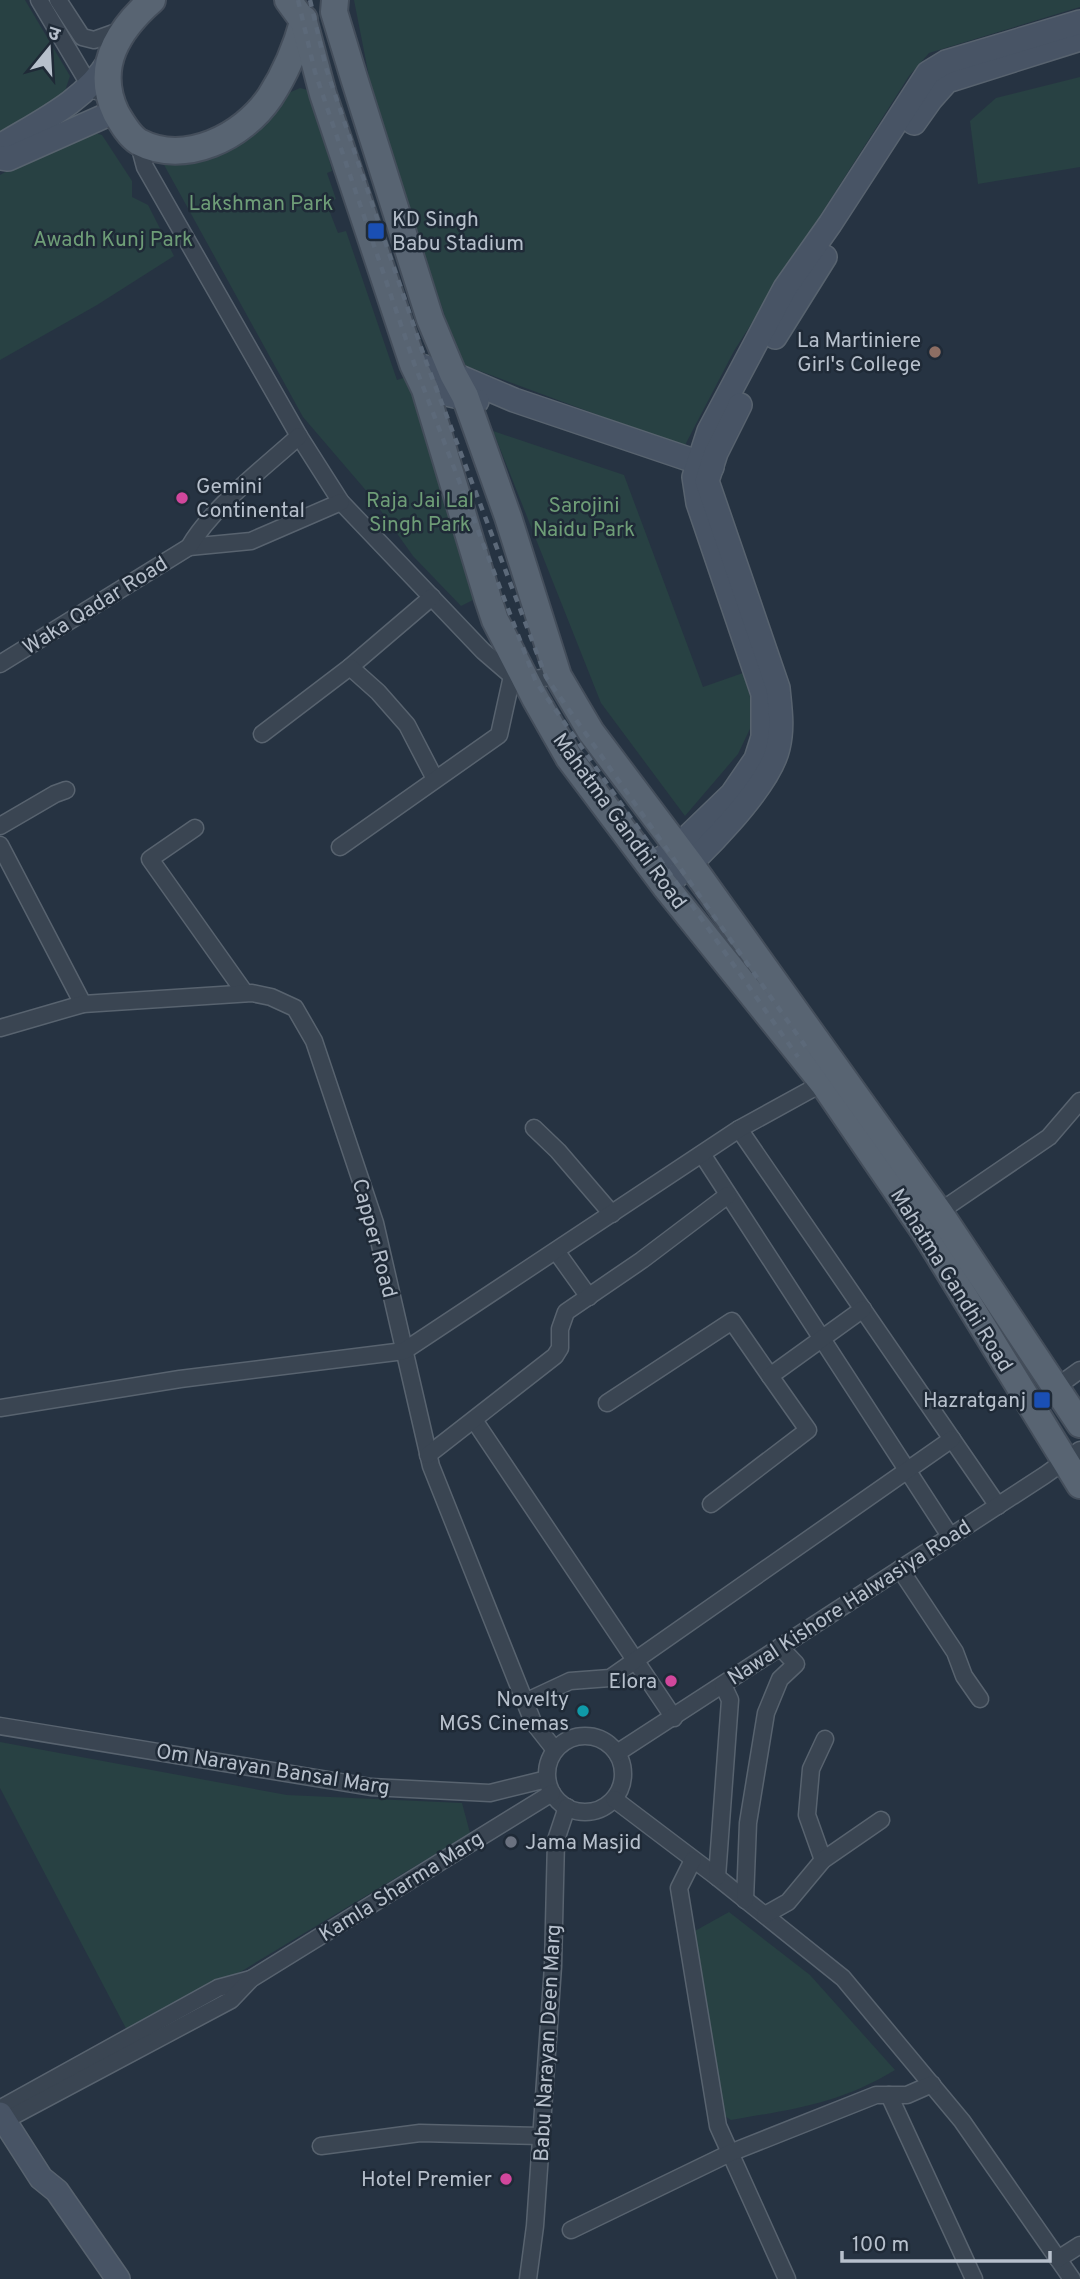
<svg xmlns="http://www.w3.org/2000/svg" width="1080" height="2279" font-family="Overpass,'Noto Sans Devanagari',sans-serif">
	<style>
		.green { fill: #284143 }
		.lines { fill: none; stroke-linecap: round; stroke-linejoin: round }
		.street-casing { stroke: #58636f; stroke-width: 19 }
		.secondary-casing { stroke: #58636f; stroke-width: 26 }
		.primary-casing { stroke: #444e5b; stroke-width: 30 }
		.street { stroke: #3a4552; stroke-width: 16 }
		.secondary { stroke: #485465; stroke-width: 23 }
		.primary { stroke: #586472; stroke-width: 26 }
		.rail { stroke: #5c6979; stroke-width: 4.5; stroke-dasharray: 7 7; stroke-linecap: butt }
		.transit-dot { fill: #1a4fb4; stroke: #1f2a37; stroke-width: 2.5 }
		.education-dot { fill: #8d6e63; stroke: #1f2a37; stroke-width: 2.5 }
		.hotel-dot { fill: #d1479c; stroke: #1f2a37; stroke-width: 2.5 }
		.culture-dot { fill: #0f9aa8; stroke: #1f2a37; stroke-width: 2.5 }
		.worship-dot { fill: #6b7280; stroke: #1f2a37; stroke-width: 2.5 }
		.labels { text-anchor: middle; stroke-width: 5; stroke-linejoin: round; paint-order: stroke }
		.park-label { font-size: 21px; fill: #6e9d77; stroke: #1f2a37 }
		.poi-label { font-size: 21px; fill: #b7c0cc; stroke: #1f2a37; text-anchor: end }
		.street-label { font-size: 21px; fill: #b7c0cc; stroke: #1f2a37 }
	</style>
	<rect width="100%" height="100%" fill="#263342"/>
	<g class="green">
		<polygon points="0,0 25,0 70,76 62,100 0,135"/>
		<polygon points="354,0 1080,0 1080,7 929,53 909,76 734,351 684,447 461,364 375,107"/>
		<polygon points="1080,77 1080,167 978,184 970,121 996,98"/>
		<polygon points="300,88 308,90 313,95 332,171 327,173 336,199 331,201 333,208 329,210 338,233 346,231 397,380 410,376 477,598 461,606 413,556 369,494 303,417 163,163 196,161 261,127 286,94"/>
		<polygon points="82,129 102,135 132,181 132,197 148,205 174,256 97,305 0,360 0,175"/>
		<polygon points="493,431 624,475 703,687 743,673 756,716 738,754 685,816 601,703"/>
		<polygon points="0,1742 287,1795 462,1803 470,1833 131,2038 0,1788"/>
		<path d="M729,1912L810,1975L895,2070C839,2104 794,2109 731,2120L723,2115L693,1932Z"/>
	</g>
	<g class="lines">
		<defs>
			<g id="street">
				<polyline points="39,0 90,86 96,91"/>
				<polyline points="58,0 82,37 94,40 122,30"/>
				<polyline points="138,141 145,167 299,436 341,502 483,651 512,676 526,680 558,676"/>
				<polyline points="189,547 251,541 341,502"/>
				<path d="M0,664L189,547C213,506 264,468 299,436"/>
				<polyline points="350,667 432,597"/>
				<polyline points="262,734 350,667 378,692 407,725 435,779"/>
				<polyline points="0,826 55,794 66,790"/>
				<polyline points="195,828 150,859 245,993"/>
				<polyline points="0,845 83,1004"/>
				<polyline points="340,847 499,735 512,676"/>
				<polyline points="0,1028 83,1004 252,993 271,997 295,1008 314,1041 375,1223 431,1466 533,1722 555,1750"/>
				<polyline points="534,1128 558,1151 612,1214"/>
				<polyline points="739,1129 998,1506"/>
				<polyline points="702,1154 950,1536"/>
				<polyline points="939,1212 1049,1137 1080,1101"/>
				<polyline points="556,1251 589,1297"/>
				<polyline points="1055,1388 1080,1370"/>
				<polyline points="607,1403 732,1321 770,1376"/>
				<polyline points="0,1408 180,1379 404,1351 739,1129 830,1079"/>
				<polyline points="474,1420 674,1718"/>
				<polyline points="428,1455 555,1356 560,1348 560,1329 566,1312 642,1260 728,1195"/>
				<polyline points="711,1504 808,1430 770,1376 863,1309"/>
				<polyline points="900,1569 955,1652 964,1676 980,1699"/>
				<polyline points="525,1702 570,1681 610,1678 952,1439"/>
				<polyline points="0,1726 371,1787 490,1793 547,1779"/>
				<circle cx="585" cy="1774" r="38"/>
				<polyline points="617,1753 1045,1475 1080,1450"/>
				<polyline points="614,1799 717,1877 843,1978 962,2121 1072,2279"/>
				<polyline points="693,1860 679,1888 718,2126 787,2279"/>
				<polyline points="823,1860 807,1815 811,1769 825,1739"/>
				<polyline points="717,1877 730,1700 723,1685"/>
				<polyline points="745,1900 748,1823 766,1713 780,1679 796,1664 780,1647"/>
				<polyline points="765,1915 788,1902 823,1860 881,1820"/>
				<polyline points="889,2095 974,2279"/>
				<polyline points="3,2107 218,1988 251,1979"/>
				<polyline points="0,2123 231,2000 251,1979 552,1793"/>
				<polyline points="321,2146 420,2133 541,2136"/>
				<polyline points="571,2230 730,2153 876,2095 907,2095 932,2084"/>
				<polyline points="1058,2259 1080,2245"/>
				<polyline points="528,2279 535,2226 553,1966 556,1840 567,1807"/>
			</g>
			<g id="secondary">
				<polyline points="914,123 931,99 947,81 1080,39"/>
				<path d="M0,146C39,122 85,101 109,61"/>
				<polyline points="0,158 8,159 116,111"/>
				<polyline points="775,337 825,257"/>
				<polyline points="413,364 453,374 514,400 712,467"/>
				<polyline points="425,389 477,401"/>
				<polyline points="650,867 676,848 732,794 756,759 763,737 763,694 698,503 694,477 709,431 785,288 830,224 928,73 946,62 1080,22"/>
				<path d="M665,886C697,860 769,788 778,748C783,727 780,709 778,688L707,481L716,453L740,405"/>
				<polyline points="0,2114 41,2178 57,2191 118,2279"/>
			</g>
			<g id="primary">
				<path d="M152,0C118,30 94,67 116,113C122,123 129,136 139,142C185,166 243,137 270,97C285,74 297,45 304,19"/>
				<polyline points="288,0 304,22 323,94 413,364 425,389 488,599 495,620 535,698 569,758 665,886 823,1083 924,1231 1080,1485"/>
				<polyline points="335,0 334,12 354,78 430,319 453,374 465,396 508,517 558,676 591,732 691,865 939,1212 1080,1424"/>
			</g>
		</defs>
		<use href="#street" class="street-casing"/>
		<use href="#secondary" class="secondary-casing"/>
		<use href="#primary" class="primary-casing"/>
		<use href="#street" class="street"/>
		<use href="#secondary" class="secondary"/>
		<use href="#primary" class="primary"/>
		<g class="rail">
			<polyline points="298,0 315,72 414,363 536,682 798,1057"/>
			<polyline points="310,0 326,68 425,359 546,677 808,1050"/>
		</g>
	</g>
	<g class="transit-dot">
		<rect x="367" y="222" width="18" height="18" rx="3.5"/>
		<rect x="1033" y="1391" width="18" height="18" rx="3.5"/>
	</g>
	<circle class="education-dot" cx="935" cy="352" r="7"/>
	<g class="hotel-dot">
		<circle cx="182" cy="498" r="7"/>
		<circle cx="671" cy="1681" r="7"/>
		<circle cx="506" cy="2179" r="7"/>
	</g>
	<circle class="culture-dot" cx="583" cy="1711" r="7"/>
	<circle class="worship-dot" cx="511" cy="1842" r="7"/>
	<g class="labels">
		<g class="park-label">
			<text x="261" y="210">Lakshman Park</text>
			<text x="113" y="246">Awadh Kunj Park</text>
			<text x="420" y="507">Raja Jai Lal<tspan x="420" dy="24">Singh Park</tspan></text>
			<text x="584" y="512">Sarojini<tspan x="584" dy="24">Naidu Park</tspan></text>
		</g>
		<g class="poi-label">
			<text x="392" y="226" text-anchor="start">KD Singh<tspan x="392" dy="24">Babu Stadium</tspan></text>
			<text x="921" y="347">La Martiniere<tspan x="921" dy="24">Girl's College</tspan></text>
			<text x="196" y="493" text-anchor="start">Gemini<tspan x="196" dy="24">Continental</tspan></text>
			<text x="1026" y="1407">Hazratganj</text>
			<text x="657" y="1688">Elora</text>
			<text x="569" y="1706">Novelty<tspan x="569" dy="24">MGS Cinemas</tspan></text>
			<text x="525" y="1849" text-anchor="start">Jama Masjid</text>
			<text x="492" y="2186">Hotel Premier</text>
		</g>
		<g class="street-label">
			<text transform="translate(95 605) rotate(-32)" y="7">Waka Qadar Road</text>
			<text transform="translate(620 821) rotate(54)" y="7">Mahatma Gandhi Road</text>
			<text transform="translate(375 1238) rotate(75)" y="7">Capper Road</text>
			<text transform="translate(952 1280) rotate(58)" y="7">Mahatma Gandhi Road</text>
			<text transform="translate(849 1602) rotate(-33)" y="7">Nawal Kishore Halwasiya Road</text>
			<text transform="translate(273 1769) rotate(9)" y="7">Om Narayan Bansal Marg</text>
			<text transform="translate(401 1886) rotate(-32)" y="7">Kamla Sharma Marg</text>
			<text transform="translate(547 2043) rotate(-87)" y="7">Babu Narayan Deen Marg</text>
		</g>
	</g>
	<g transform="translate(49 49) rotate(18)" stroke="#1f2a37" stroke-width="5" paint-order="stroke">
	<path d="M0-5L12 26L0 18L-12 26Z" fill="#b7c0cc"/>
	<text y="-10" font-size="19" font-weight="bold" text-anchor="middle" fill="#b7c0cc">उ</text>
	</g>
	<path d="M842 2251v10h208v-10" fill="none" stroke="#b7c0cc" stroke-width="3.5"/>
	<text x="852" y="2251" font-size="21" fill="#b7c0cc" stroke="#1f2a37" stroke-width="5" paint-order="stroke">100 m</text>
</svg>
